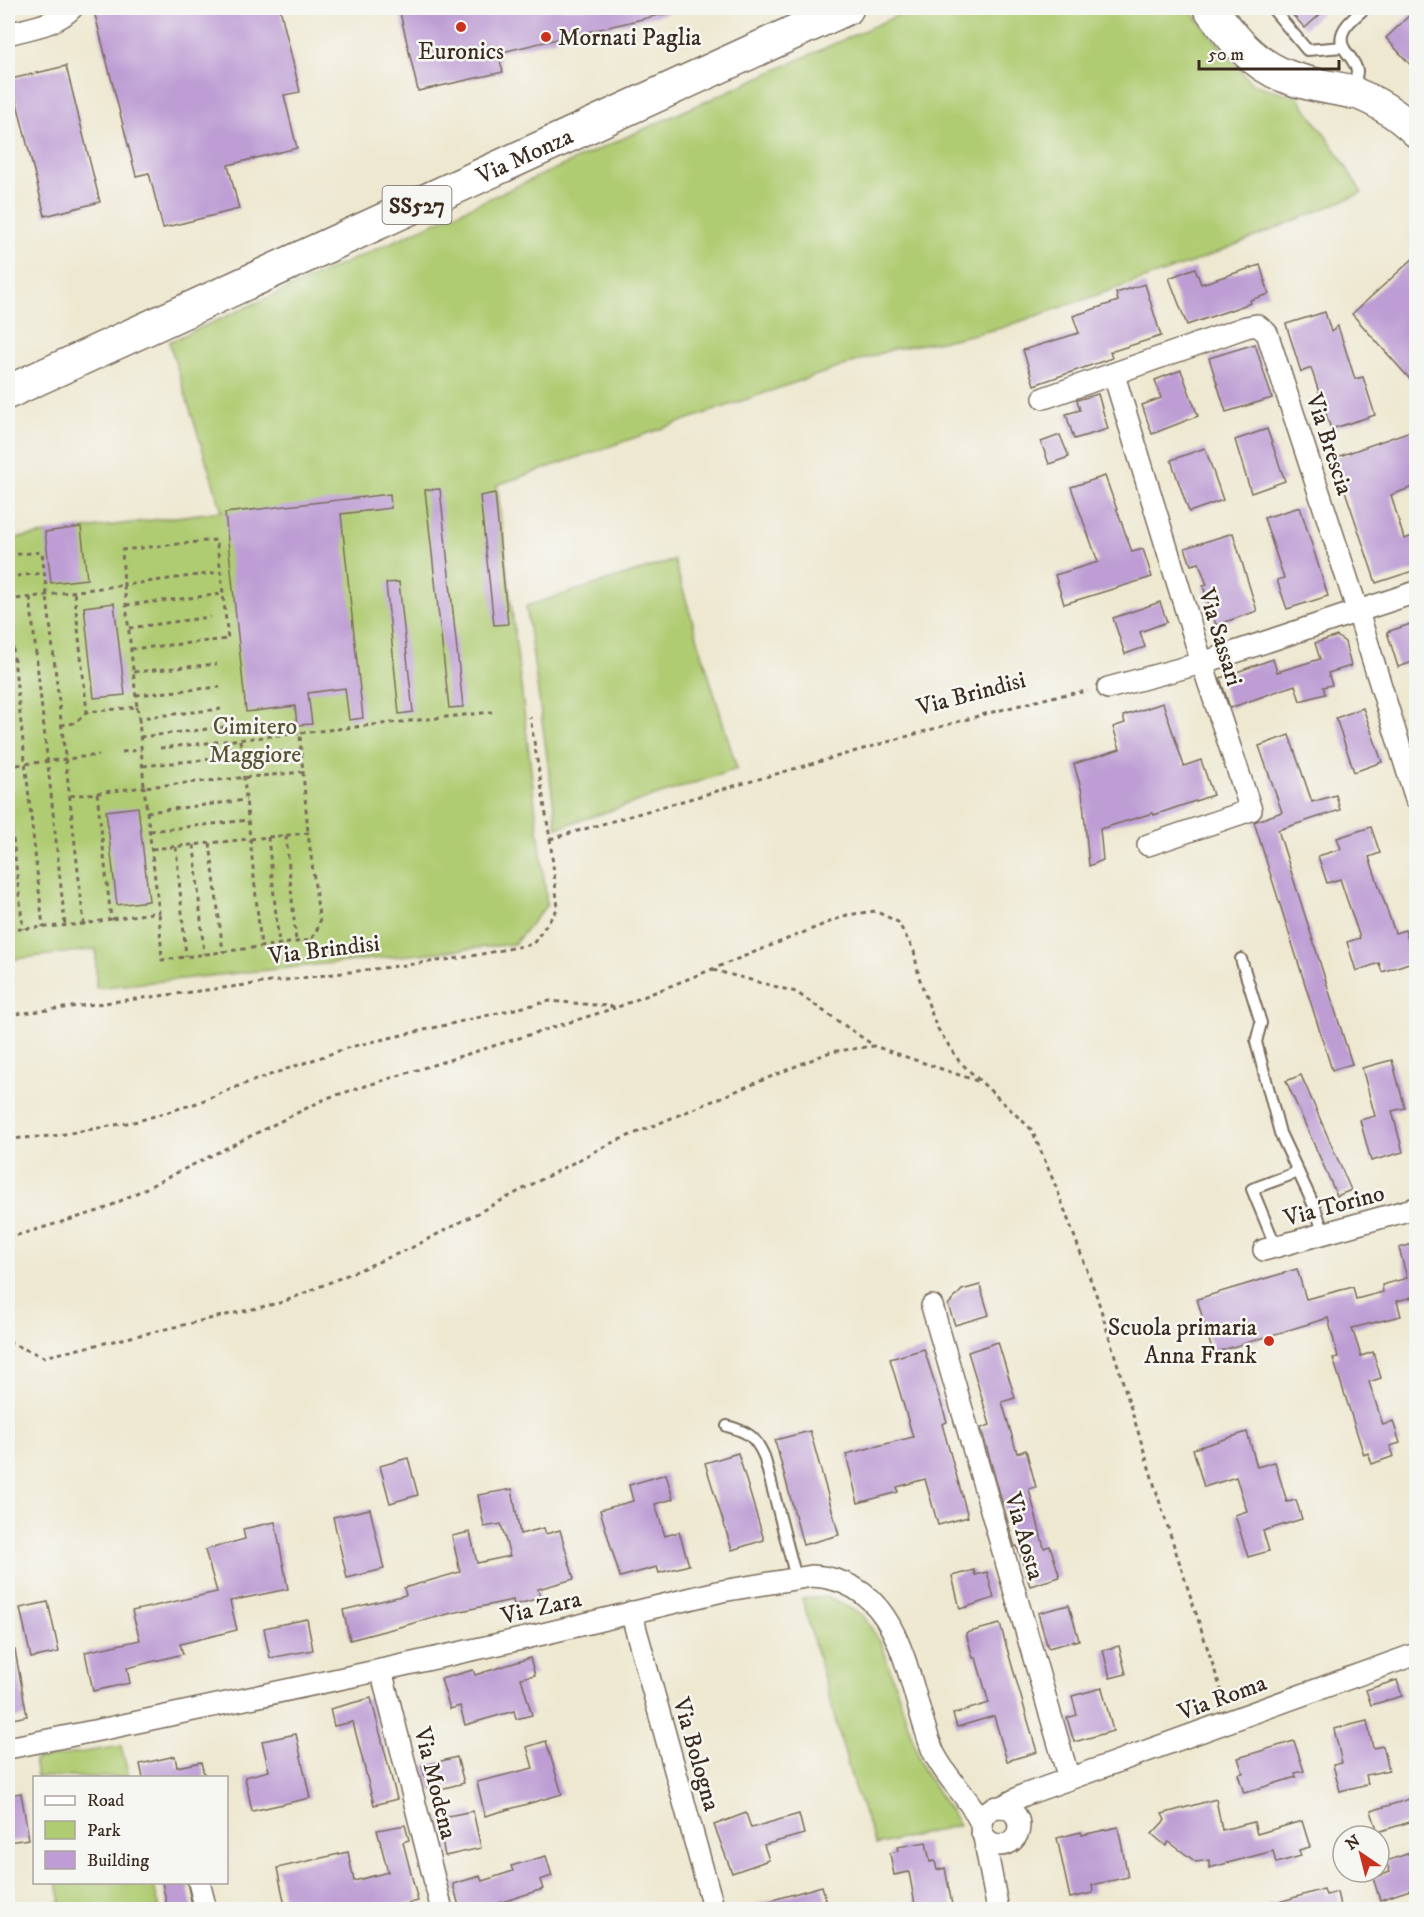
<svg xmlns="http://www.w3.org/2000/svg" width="1424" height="1917" font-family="'IM FELL DW Pica',serif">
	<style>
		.green { fill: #b0cc73; stroke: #767b48; stroke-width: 1.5 }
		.building { fill: #bd9dd4 }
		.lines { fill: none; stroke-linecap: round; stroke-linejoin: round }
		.service-casing { stroke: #7a6c5c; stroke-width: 14 }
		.minor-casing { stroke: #7a6c5c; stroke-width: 24 }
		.secondary-casing { stroke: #7a6c5c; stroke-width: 33 }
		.primary-casing { stroke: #7a6c5c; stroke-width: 36 }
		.path { stroke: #7a6c5c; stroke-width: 3; stroke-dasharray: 4.5 4.5; stroke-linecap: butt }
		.service { stroke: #fff; stroke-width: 10 }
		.minor { stroke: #fff; stroke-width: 21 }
		.secondary { stroke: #fff; stroke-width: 30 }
		.primary { stroke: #fff; stroke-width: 33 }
		.poi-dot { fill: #c8321e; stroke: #f6f6f2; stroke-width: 2 }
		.labels { text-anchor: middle; stroke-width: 5; stroke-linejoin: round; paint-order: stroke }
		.shield { fill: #f6f6f2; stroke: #73675e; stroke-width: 1.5 }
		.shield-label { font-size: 22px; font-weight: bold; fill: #3b2a1e }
		.poi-label { font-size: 24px; fill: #3b2a1e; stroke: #f6f6f2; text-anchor: start }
		.street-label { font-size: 24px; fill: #3b2a1e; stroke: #f6f6f2 }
		.park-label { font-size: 24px; fill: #585233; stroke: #f6f6f2 }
	</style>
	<rect width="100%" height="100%" fill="#f6f6f2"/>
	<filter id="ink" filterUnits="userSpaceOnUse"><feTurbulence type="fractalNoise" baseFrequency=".0167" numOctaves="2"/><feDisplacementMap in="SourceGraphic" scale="12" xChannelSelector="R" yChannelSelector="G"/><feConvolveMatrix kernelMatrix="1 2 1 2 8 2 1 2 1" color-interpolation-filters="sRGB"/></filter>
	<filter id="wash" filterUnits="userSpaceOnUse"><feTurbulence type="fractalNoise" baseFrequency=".008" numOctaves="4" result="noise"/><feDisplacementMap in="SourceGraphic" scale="24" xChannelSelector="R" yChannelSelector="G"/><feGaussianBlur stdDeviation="1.35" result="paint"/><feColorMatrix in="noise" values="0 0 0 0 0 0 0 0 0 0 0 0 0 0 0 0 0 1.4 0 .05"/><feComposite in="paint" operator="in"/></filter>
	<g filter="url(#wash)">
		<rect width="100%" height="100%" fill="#eee8d0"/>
		<g class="green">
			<polygon points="914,8 1188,8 1252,84 1298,97 1337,152 1362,193 1196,261 1001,328 953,339 893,349 497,485 547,905 514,944 96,988 96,949 8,960 8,539 222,511 169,342"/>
			<polygon points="674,560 737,769 557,828 526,606"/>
			<polygon points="828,1597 863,1615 882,1645 923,1770 959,1825 876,1845 854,1787 802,1599"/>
			<polygon points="121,1746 129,1777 37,1777 34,1760"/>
			<polygon points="57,1883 153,1883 160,1909 19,1909 61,1902"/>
		</g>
		<g id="blocks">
			<g class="building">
				<polygon points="109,8 280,8 300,92 284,95 297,148 228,165 239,209 163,228 149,173 136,176 94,11"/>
				<polygon points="399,8 667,8 668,13 498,53 503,72 418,91"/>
				<polygon points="1286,8 1327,8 1305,28"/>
				<polygon points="1416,9 1416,71 1386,38"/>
				<polygon points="66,66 100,202 45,216 11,79"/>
				<polygon points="1416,256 1416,386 1352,314"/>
				<polygon points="1260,265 1269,294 1250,300 1251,303 1187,325 1169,278 1195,268 1201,284"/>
				<polygon points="1145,284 1161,336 1110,352 1112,358 1034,385 1023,350 1079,333 1073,316 1118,301 1116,293"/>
				<polygon points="1325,312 1331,332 1338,326 1355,379 1363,377 1375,415 1331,429 1311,368 1301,372 1286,324"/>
				<polygon points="1255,344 1272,398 1226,412 1209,358"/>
				<polygon points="1181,370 1198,416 1152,434 1142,405 1161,398 1155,380"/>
				<polygon points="1098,394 1108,429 1074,439 1066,414 1080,410 1077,400"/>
				<polygon points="1267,429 1285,481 1251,493 1235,440"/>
				<polygon points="1416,429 1416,486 1391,495 1404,539 1413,536 1416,547 1416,570 1376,583 1334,458"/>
				<polygon points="1060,435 1069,457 1049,464 1041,442"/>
				<polygon points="1205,448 1223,500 1189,512 1171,460"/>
				<polygon points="1105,476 1132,552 1143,549 1152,577 1064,604 1055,575 1098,562 1071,487"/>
				<polygon points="440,489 463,707 449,708 425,490"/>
				<polygon points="495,493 508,624 494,625 480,496"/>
				<polygon points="390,494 391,508 341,514 363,718 349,720 345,688 308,693 312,724 297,725 295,706 246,712 225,513"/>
				<polygon points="1300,507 1328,596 1287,609 1277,580 1284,578 1264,518"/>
				<polygon points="81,527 87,579 51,583 45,532"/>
				<polygon points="1233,533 1257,611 1216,625 1203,586 1207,585 1199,563 1191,565 1185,548"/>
				<polygon points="399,582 413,712 399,714 386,583"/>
				<polygon points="1160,602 1167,622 1140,632 1145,647 1125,654 1113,618"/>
				<polygon points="114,603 125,695 94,698 84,607"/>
				<polygon points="1416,622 1416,661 1398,667 1387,632"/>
				<polygon points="1337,636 1345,642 1351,666 1328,673 1332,685 1323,687 1325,694 1300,701 1295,685 1230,708 1220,678 1273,659 1277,672 1320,659 1315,643"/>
				<polygon points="1163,703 1184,766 1201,760 1213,795 1154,815 1153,813 1100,829 1103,860 1089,866 1082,792 1074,764 1120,749 1113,727 1125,723 1123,716"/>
				<polygon points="1363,708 1382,762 1354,772 1336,718"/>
				<polygon points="1289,735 1312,802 1336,795 1340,810 1278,830 1352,1064 1332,1070 1254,822 1282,812 1259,746"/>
				<polygon points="138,807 149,901 117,905 106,811"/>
				<polygon points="1371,827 1380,853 1369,857 1395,933 1405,930 1415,961 1382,972 1379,963 1356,971 1347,942 1360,938 1340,879 1327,883 1318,856 1341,849 1337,838"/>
				<polygon points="1392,1060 1405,1108 1392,1111 1403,1152 1371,1161 1360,1120 1375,1116 1362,1068"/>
				<polygon points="1301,1075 1351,1190 1337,1196 1286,1081"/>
				<polygon points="1416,1243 1416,1296 1397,1301 1401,1316 1352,1328 1361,1356 1373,1352 1381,1378 1369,1382 1383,1425 1393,1421 1400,1443 1390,1446 1394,1456 1372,1464 1368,1453 1364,1455 1333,1358 1338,1357 1328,1318 1213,1353 1197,1299 1297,1269 1306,1299 1353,1287 1356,1299 1383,1292 1382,1285 1407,1278 1399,1248"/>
				<polygon points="980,1285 989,1315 955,1325 948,1305 962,1290"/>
				<polygon points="998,1342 1015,1398 1002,1402 1017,1453 1026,1450 1036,1487 1029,1489 1044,1548 1050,1546 1060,1577 1030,1586 1017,1546 1015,1547 981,1428 990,1425 968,1352"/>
				<polygon points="924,1349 947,1422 942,1424 968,1517 938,1525 925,1479 897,1487 898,1492 858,1503 846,1454 913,1437 890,1359"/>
				<polygon points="810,1431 839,1535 803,1545 775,1440"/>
				<polygon points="1247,1432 1257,1467 1275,1462 1287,1502 1296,1500 1302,1519 1263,1531 1269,1551 1248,1557 1235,1515 1247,1511 1236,1477 1204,1487 1193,1449"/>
				<polygon points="738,1453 764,1540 732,1550 705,1463"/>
				<polygon points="408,1458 418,1495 390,1503 380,1466"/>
				<polygon points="666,1474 673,1499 655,1504 665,1536 679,1532 689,1565 659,1573 657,1567 620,1577 600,1510 633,1501 629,1485"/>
				<polygon points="512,1489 520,1534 544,1528 546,1534 560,1530 574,1579 538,1589 540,1598 514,1605 513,1600 452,1613 350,1640 343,1610 406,1595 404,1588 460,1572 452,1536 470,1532 477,1563 510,1556 501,1524 484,1527 478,1495"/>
				<polygon points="370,1509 384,1569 347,1578 333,1517"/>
				<polygon points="275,1522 288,1589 230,1601 237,1630 180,1644 183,1654 127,1668 130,1683 93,1691 85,1652 140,1640 132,1611 217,1592 205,1550 245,1539 243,1529"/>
				<polygon points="974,1570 975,1575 987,1572 994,1598 960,1609 952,1576"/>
				<polygon points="48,1602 59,1652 31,1658 20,1608"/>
				<polygon points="1069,1605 1079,1640 1048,1648 1038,1613"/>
				<polygon points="307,1619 313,1650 270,1658 264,1628"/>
				<polygon points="1000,1624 1037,1752 1007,1761 994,1716 957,1727 953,1714 989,1703 976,1658 973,1658 966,1633"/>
				<polygon points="1119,1646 1126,1674 1110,1678 1103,1650"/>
				<polygon points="15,1650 27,1716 8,1720 8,1651"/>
				<polygon points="530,1658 535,1675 521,1678 532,1715 516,1719 514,1711 465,1725 460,1706 450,1709 441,1679 473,1670 475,1675"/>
				<polygon points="1397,1680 1402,1696 1371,1705 1366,1690"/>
				<polygon points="1102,1688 1113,1731 1074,1742 1067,1718 1077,1715 1072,1696"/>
				<polygon points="371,1698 397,1799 374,1805 353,1722 334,1726 330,1709"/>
				<polygon points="1367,1721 1373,1748 1383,1746 1389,1770 1366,1775 1368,1784 1340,1791 1333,1765 1342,1763 1334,1729"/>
				<polygon points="296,1734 310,1798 252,1811 245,1777 269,1771 262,1741"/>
				<polygon points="546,1741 562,1794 485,1816 477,1782 533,1768 527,1747"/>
				<polygon points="1294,1741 1304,1771 1295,1773 1296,1777 1244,1793 1238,1774 1243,1773 1238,1758"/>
				<polygon points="175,1756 177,1767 201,1762 205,1778 143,1778 140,1764"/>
				<polygon points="457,1757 464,1783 429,1792 422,1766"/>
				<polygon points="21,1793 29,1839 8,1842 8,1795"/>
				<polygon points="1416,1797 1416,1820 1378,1832 1371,1811"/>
				<polygon points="1216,1799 1222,1830 1254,1822 1257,1834 1302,1821 1310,1847 1299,1850 1301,1856 1276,1863 1273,1851 1209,1868 1209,1860 1196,1862 1169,1842 1166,1846 1152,1834 1165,1820 1162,1814"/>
				<polygon points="473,1811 481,1848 445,1856 438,1818"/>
				<polygon points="746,1813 751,1828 799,1814 804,1834 764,1845 769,1860 732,1873 714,1825"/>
				<polygon points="405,1825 409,1840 403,1842 418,1901 385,1910 286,1910 277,1868 348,1852 354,1881 388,1872 377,1830"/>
				<polygon points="1118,1827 1128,1877 1092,1885 1093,1893 1070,1898 1057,1838 1081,1832 1082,1835"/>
				<polygon points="926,1842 930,1862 935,1861 937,1870 945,1868 953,1910 916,1910 909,1872 894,1875 890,1853 898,1851 897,1847"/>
				<polygon points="1416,1851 1416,1888 1380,1900 1373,1878 1390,1872 1386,1861"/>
				<polygon points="546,1856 552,1876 540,1880 543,1889 489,1906 490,1910 460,1910 453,1884 480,1876 482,1881 513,1871 511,1866"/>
				<polygon points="162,1882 187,1882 193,1910 168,1910"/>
				<polygon points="822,1886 829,1910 755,1910 755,1905"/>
				<polygon points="1324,1889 1326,1895 1337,1892 1341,1910 1268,1910 1268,1905"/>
			</g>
		</g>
	</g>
	<g filter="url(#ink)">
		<use href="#blocks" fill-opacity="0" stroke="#7a6c5c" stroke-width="1.5"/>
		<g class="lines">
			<defs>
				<g id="service">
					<polyline points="1272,8 1307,50 1343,47"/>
					<path d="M1353,89C1354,84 1357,76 1357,71C1356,63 1349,56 1345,50C1333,32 1354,18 1365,8"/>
					<polyline points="1241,959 1261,1023 1256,1042 1280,1133 1315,1208 1324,1234"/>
					<polyline points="1276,1247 1252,1189 1298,1172"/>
					<path d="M727,1426C748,1432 755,1436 764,1456L796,1578"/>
				</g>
				<g id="minor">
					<path d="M8,34C29,28 56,25 72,8"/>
					<polyline points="1114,375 1202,663 1251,810 1148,845"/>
					<polyline points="1044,398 1246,327 1257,325 1267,333 1358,612 1416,799"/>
					<polyline points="1108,688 1202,663 1416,592"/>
					<polyline points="1264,1250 1416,1208"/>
					<polyline points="932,1306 1069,1779"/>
					<polyline points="631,1612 714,1910"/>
					<polyline points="381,1670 442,1910"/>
					<path d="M8,1748L114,1727L381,1670L526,1638L722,1591L812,1576C905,1581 906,1685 933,1751C945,1778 970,1797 981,1824"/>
					<circle cx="1000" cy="1826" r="19"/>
					<polyline points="1001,1807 1024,1795 1069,1779 1416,1654"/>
					<polyline points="984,1837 998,1910"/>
					<polyline points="199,1882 206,1910"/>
				</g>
				<path id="secondary" d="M1352,92C1378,101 1397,114 1416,132"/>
				<g id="primary">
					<path d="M1210,8C1231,36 1253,65 1288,77C1308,85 1331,87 1352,92"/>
					<path id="s1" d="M8,392L847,8"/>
				</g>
			</defs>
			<use href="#service" class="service-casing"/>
			<use href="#minor" class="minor-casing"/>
			<use href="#secondary" class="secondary-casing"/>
			<use href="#primary" class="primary-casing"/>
			<g class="path">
				<polyline points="8,555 42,552 84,924 111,919 97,793 69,796"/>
				<polyline points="8,577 44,573"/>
				<polyline points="30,597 65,925"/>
				<polyline points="8,600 124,585 137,707 87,712 74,591"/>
				<polyline points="8,603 43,927"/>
				<polyline points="126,605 223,594 221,572 124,585 122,550 216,540 221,572"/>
				<polyline points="129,628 210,617"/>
				<polyline points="131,649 228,639 223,594"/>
				<polyline points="134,672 217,664"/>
				<polyline points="136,695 220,687"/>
				<polyline points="137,707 139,718 221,709"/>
				<polyline points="139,718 144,787 303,772 301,750 142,766"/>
				<polyline points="61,725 75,723 87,712"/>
				<polyline points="140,737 225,727"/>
				<polyline points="240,740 261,946"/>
				<polyline points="160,748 300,733"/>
				<polyline points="301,750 300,733 492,712"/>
				<polyline points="122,752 141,750"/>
				<polyline points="8,766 99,755"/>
				<polyline points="303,772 308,833"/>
				<polyline points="97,793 144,787 159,912 111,919"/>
				<polyline points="8,794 23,929"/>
				<polyline points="147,812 246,800"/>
				<polyline points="150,831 248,820"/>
				<polyline points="286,836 296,941"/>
				<polyline points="268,837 279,944"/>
				<polyline points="550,839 985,714 1056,696 1088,691"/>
				<polyline points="210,843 223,952"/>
				<polyline points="194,845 204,954"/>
				<polyline points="176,847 186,956"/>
				<polyline points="152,849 308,833 320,924 311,940 162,960 159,912"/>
				<polyline points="8,930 84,924"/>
				<polyline points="713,970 796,992 873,1045"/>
				<polyline points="8,1015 461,958 533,944 558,908 550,839 530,717"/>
				<polyline points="8,1139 53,1136 138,1121 197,1103 241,1085 350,1047 550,1001 618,1007 847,915 875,911 898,922 914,951 919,977 936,1026 959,1061 1032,1130 1056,1187 1097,1297 1158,1497 1225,1702"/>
				<polyline points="8,1238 102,1210 327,1098 615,1008"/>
				<polyline points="8,1332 10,1343 44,1357 283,1302 411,1248 607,1145 830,1052 874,1046 980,1082"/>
			</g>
			<use href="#service" class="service"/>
			<use href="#minor" class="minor"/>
			<use href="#secondary" class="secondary"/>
			<use href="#primary" class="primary"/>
		</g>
	</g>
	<g class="poi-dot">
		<circle cx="461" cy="27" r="6"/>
		<circle cx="546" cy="37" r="6"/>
		<circle cx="1269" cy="1341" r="6"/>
	</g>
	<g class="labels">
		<rect class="shield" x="382.5" y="186" width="69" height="38" rx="4.5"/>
		<g class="shield-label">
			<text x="417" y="213">SS527</text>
		</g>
		<g class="poi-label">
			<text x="558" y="45">Mornati Paglia</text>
			<text x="461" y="59" text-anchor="middle">Euronics</text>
			<text x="1257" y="1335" text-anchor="end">Scuola primaria<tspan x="1257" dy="28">Anna Frank</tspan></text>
		</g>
		<g class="street-label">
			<text dy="8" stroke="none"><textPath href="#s1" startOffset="568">Via Monza</textPath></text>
			<text transform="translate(1330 444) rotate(72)" y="8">Via Brescia</text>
			<text transform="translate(1221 637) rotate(73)" y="8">Via Sassari</text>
			<text transform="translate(971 693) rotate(-15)" y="8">Via Brindisi</text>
			<text transform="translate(324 949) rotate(-7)" y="8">Via Brindisi</text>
			<text transform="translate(1334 1205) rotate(-15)" y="8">Via Torino</text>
			<text transform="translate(1025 1536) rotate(74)" y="8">Via Aosta</text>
			<text transform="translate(541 1607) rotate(-13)" y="8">Via Zara</text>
			<text transform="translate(1222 1697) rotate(-20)" y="8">Via Roma</text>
			<text transform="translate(697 1754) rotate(74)" y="8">Via Bologna</text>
			<text transform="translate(436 1783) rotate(76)" y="8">Via Modena</text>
		</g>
		<g class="park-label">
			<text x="255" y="734">Cimitero<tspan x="255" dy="28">Maggiore</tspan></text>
		</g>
	</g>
	<rect width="1424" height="1917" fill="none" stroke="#f6f6f2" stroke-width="30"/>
	<rect x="33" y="1776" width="195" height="108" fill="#f6f6f2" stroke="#aba49d" stroke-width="1.5"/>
	<rect x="45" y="1796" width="30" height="9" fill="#ffffff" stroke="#aba49d" stroke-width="1.5"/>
	<text x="87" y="1806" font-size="18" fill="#3b2a1e">Road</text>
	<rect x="45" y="1821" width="30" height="18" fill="#b0cc73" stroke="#aba49d" stroke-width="1.5"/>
	<text x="87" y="1836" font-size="18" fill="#3b2a1e">Park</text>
	<rect x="45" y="1851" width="30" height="18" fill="#bd9dd4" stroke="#aba49d" stroke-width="1.5"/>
	<text x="87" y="1866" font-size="18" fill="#3b2a1e">Building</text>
	<g transform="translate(1361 1854) rotate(325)"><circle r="28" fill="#f6f6f2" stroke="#aba49d" stroke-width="1.5"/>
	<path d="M0-4.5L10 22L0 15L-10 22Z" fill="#c8321e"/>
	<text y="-9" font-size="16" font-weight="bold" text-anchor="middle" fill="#3b2a1e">N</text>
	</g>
	<path d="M1199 60v9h140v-9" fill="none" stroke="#3b2a1e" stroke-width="3"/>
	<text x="1208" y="60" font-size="18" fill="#3b2a1e" stroke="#f6f6f2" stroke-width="4.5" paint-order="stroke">50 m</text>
</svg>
